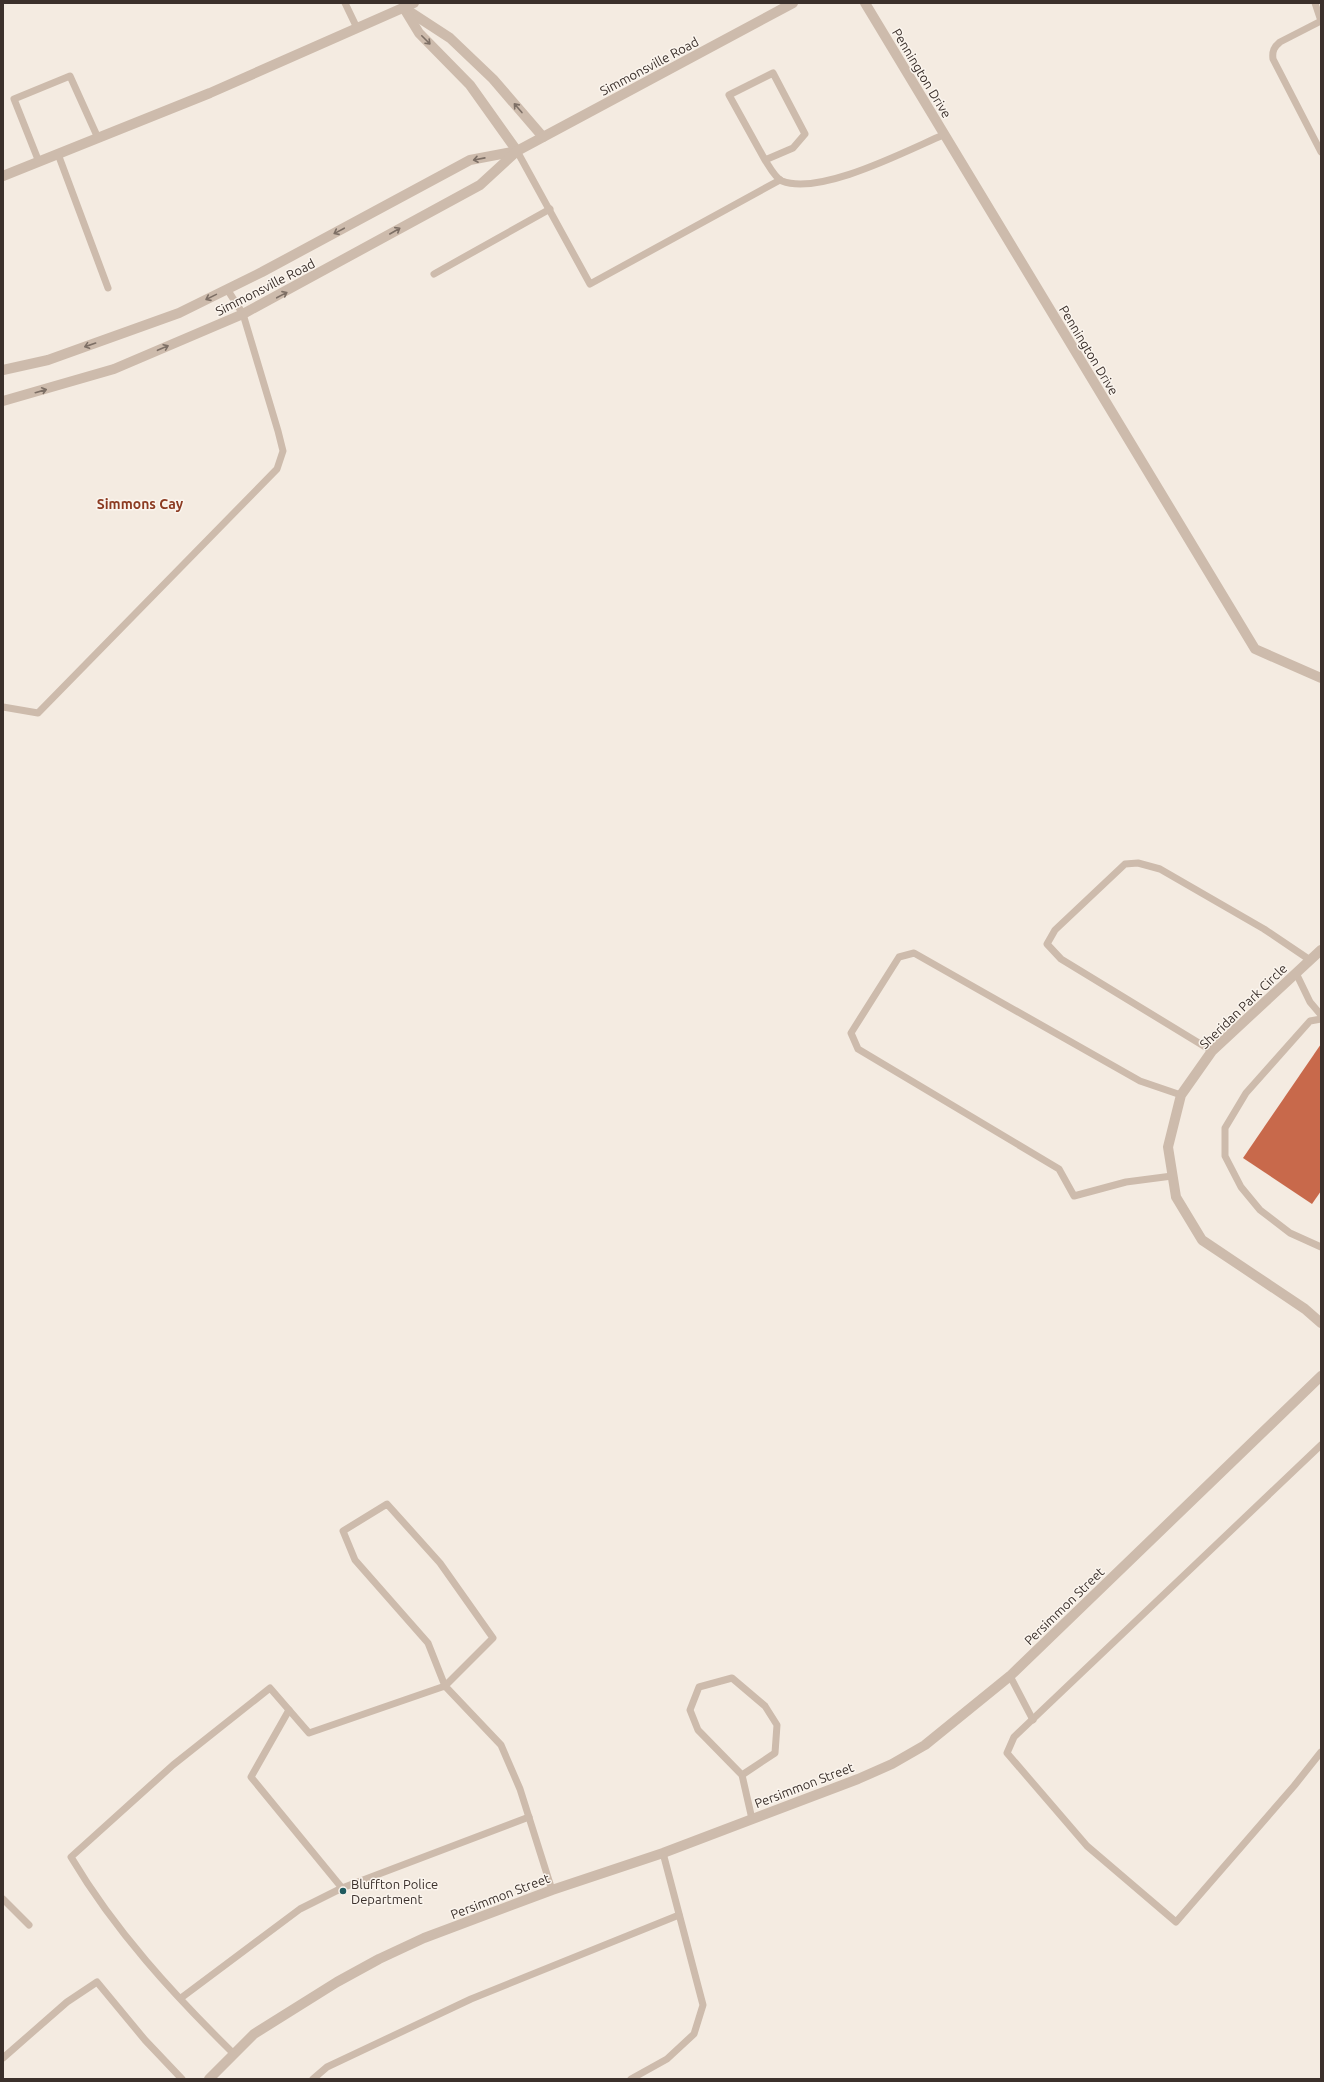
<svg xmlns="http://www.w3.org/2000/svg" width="1324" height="2082" font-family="Ubuntu,sans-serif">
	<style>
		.building { fill: #c8694b }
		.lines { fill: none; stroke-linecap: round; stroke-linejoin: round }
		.service { stroke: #cdbbac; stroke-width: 7 }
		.minor { stroke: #cdbbac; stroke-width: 10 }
		.tertiary { stroke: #cdbbac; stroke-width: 10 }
		.oneway { stroke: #7d6f65 }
		.poi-dot { fill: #1f5a5e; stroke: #fbf5ee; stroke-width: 1.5 }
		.labels { text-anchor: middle; stroke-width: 3; stroke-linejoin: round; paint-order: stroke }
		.street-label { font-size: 13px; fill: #3b302b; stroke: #fbf5ee }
		.poi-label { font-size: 13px; fill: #3b302b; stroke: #fbf5ee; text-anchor: start }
		.neighbourhood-label { font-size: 14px; font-weight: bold; fill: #8c3b22; stroke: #fbf5ee }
	</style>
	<rect width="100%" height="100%" fill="#f4ebe1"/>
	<polygon class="building" points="1321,1044 1321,1191 1312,1204 1243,1158"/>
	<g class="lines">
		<g class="service">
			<polyline points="345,3 357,28"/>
			<polyline points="1315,3 1321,21"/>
			<path d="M1321,21L1280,42C1274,47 1272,51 1273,59L1321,152"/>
			<polyline points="517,151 590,284 780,180"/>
			<polyline points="58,154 108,288"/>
			<path d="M765,160L793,148L805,134L773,73L729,95L765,160C769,166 775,178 782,181C820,196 906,151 943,135"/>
			<polyline points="39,162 14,99 70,76 98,138"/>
			<polyline points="434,274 550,209"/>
			<polyline points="3,707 38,713 277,469 283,451 278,431 243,314 227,289"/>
			<polyline points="1296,973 1310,1002 1321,1015"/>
			<polyline points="1321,1019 1310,1021 1246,1093 1225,1128 1225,1156 1241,1187 1260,1210 1290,1233 1321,1247"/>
			<polyline points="1212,1051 1061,959 1047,944 1055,930 1125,864 1138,863 1160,869 1264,929 1310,960"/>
			<polyline points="1172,1176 1126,1182 1074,1196 1059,1169 858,1049 851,1033 899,957 914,953 1140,1081 1181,1095"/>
			<polyline points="1321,1445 1014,1737 1007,1753 1087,1846 1176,1922 1294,1786 1321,1752"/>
			<polyline points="1010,1676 1033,1720"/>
			<polyline points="289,1710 251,1777 342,1888"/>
			<polyline points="742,1775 775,1753 777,1725 765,1706 732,1678 699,1687 690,1710 698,1730 742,1775 752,1819"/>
			<polyline points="3,1899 29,1925"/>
			<polyline points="181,1998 300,1909 342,1888 529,1817"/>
			<path d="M234,2054C173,1994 115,1931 71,1857L173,1765L270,1688L309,1733L445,1686L428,1643L355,1560L343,1531L387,1504L440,1563L493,1638L445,1686L501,1745L520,1789L552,1890"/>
			<polyline points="3,2058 67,2002 97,1982 145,2040 182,2079"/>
			<polyline points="313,2079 327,2067 471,1999 679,1915"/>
			<polyline points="631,2079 667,2059 694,2034 703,2005 663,1853"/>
		</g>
		<g class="minor">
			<polyline points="865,3 1255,649 1321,678"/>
			<polyline points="404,8 450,38 493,79 543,137"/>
			<polyline points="405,10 419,33 470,85 517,151"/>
			<polyline points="3,176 210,93 414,3"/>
			<polyline points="1321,950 1212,1051 1181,1095 1168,1147 1176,1197 1202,1240 1305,1309 1321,1323"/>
			<polyline points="209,2079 254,2034 337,1982 379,1959 424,1938 552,1890 663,1853 858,1779 892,1764 925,1745 1010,1676 1321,1376"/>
		</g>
		<g class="tertiary">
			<polyline points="3,370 48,360 179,313 262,272 470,160 517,151"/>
			<polyline points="3,401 114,369 243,314 480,185 517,151 793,3"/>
		</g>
	</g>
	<defs><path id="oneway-shaft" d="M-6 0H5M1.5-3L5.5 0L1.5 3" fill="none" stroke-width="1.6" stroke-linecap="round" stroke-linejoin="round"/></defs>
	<g class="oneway">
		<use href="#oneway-shaft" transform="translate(426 40) rotate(45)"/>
		<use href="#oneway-shaft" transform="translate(518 108) rotate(-131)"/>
		<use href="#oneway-shaft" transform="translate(479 159) rotate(169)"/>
		<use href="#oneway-shaft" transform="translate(339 231) rotate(152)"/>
		<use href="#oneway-shaft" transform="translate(395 231) rotate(-30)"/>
		<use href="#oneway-shaft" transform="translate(282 295) rotate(-28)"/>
		<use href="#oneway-shaft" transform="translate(211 297) rotate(154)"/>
		<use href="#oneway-shaft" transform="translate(90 345) rotate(161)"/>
		<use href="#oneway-shaft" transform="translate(163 348) rotate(-23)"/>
		<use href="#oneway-shaft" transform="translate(41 391) rotate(-16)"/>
	</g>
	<circle class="poi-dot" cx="343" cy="1891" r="4"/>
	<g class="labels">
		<g class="street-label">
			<text transform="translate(649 66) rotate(-28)" y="5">Simmonsville Road</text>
			<text transform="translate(922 73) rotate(59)" y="5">Pennington Drive</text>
			<text transform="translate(265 287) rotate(-27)" y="5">Simmonsville Road</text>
			<text transform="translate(1089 350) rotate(59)" y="5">Pennington Drive</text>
			<text transform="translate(1243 1006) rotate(-44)" y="5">Sheridan Park Circle</text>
			<text transform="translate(1064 1606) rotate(-44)" y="5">Persimmon Street</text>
			<text transform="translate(804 1785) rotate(-21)" y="5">Persimmon Street</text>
			<text transform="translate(500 1896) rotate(-21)" y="5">Persimmon Street</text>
		</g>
		<g class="poi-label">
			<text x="351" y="1889">Bluffton Police<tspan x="351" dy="15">Department</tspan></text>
		</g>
		<g class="neighbourhood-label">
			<text x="140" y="509">Simmons Cay</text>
		</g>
	</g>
	<rect width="1324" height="2082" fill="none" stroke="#3b302b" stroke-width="8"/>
</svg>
